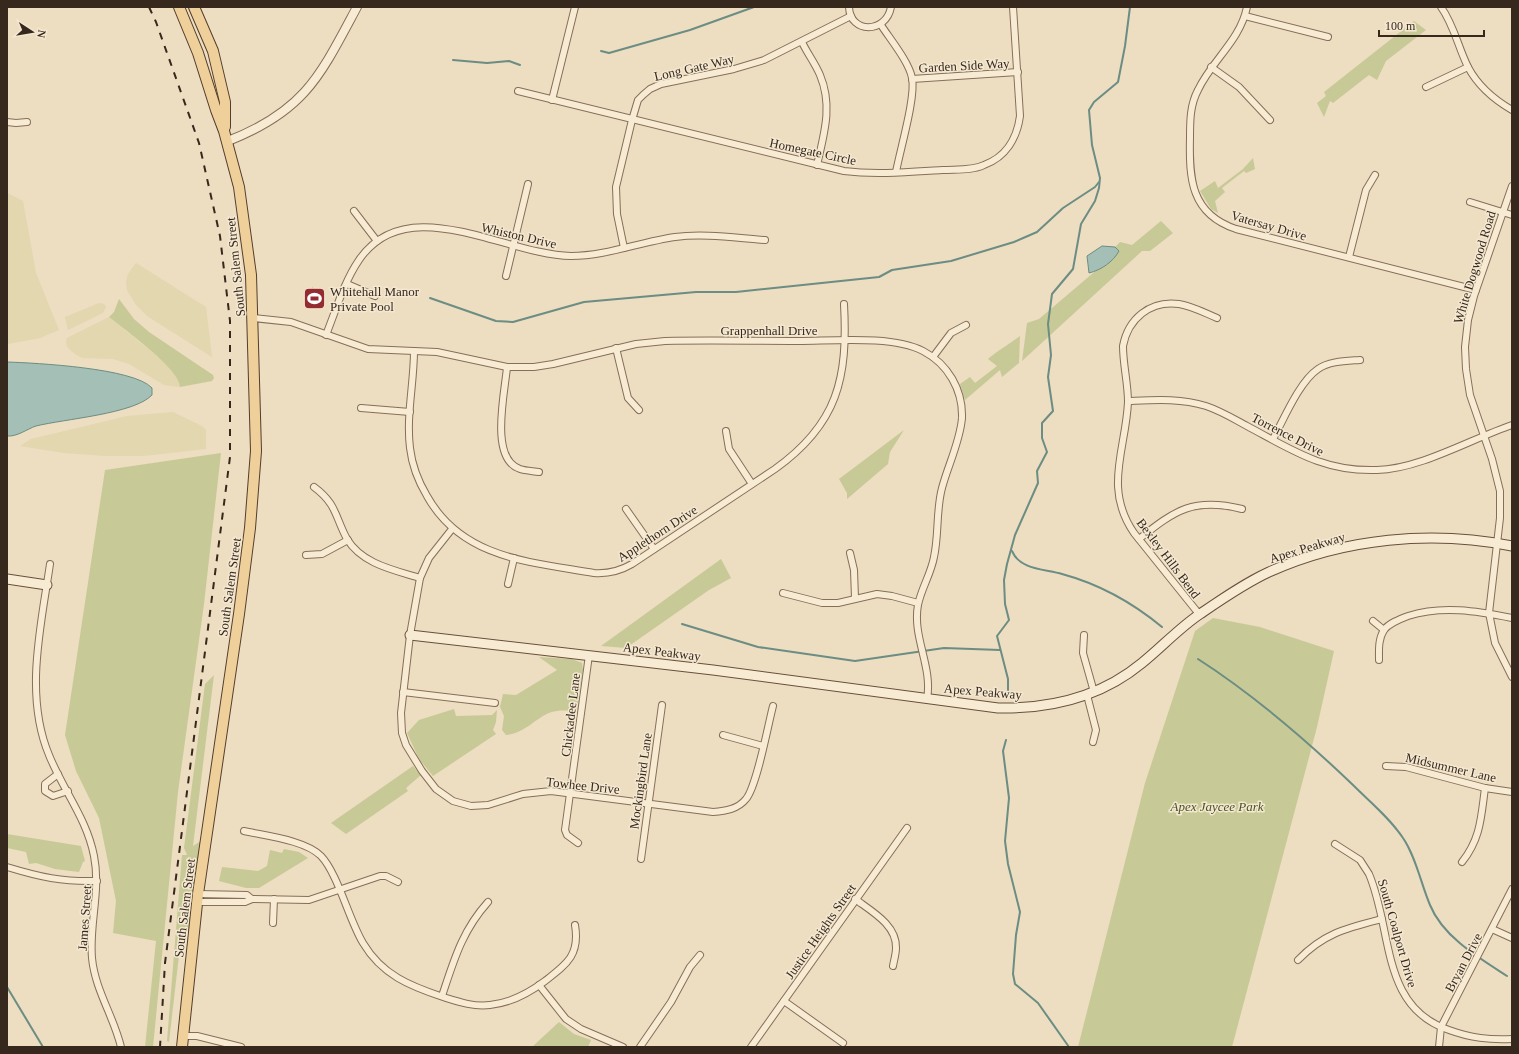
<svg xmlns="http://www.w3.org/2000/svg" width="1519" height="1054" font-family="'Times New Roman',serif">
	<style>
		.farmland { fill: #e2d7af }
		.green { fill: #c7ca96 }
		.water { fill: #a4bfb6; stroke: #6b8d83 }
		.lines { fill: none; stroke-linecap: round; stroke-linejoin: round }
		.stream { stroke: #6b8d83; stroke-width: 2 }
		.minor-casing { stroke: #866f59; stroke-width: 8 }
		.tertiary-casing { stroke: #866f59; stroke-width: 10 }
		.secondary-casing { stroke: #67503d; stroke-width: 11 }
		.primary-casing { stroke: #533d2e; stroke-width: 12 }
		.minor { stroke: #f8ebd4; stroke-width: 6 }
		.tertiary { stroke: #f8ebd4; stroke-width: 8 }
		.secondary { stroke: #f8ebd4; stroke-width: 9 }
		.primary { stroke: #efd09a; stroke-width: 10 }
		.rail { stroke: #36281d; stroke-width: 2; stroke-dasharray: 7 7; stroke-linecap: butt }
		.labels { text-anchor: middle; stroke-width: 3; stroke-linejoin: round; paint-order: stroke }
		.street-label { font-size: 13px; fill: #36281d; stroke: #f4e8d1 }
		.poi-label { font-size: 13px; fill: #36281d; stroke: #f4e8d1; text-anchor: start }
		.park-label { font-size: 13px; font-style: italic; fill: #485224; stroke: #f4e8d1 }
	</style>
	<rect width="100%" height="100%" fill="#edddc1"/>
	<g class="farmland">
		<polygon points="7,193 23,201 36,273 59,330 40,338 8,344"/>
		<polygon points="136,263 206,307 212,357 147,316 136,305 127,290 126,282 128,274"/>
		<polygon points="99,303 104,304 106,307 103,313 68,330 65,317"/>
		<polygon points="109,317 163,361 177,377 181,382 180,387 164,385 129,364 113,359 82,358 75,354 68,348 66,343 67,338"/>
		<polygon points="173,412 202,426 206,430 206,449 143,456 105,456 64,453 20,446 31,439 127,416"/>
	</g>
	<g class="green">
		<polygon points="1414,21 1426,30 1386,61 1377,80 1369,75 1333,103 1330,101 1324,117 1317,103 1326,96 1324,92"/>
		<polygon points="1253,158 1255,169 1246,173 1244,171 1222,188 1225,192 1215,201 1218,213 1211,209 1200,191 1215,181 1218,188 1243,169"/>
		<polygon points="1161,221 1173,233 1150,251 1142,251 1022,361 1027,323 1039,319 1119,251 1115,247 1120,242 1132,245"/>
		<path d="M119,299L134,319L149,332L213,375L214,378L212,381L180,387C181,370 124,329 109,317L114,312Z"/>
		<path d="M1020,336L1019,363L1002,377L1000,370L965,400L960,384L970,377L975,383L997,366L988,359C996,352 1011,343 1020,336Z"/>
		<polygon points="904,430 890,452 888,464 847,499 847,493 839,479"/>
		<polygon points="221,453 204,604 178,792 153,1047 145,1047 156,941 113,933 116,901 99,818 76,771 65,735 105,470"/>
		<polygon points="721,559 731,578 709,590 626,648 601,646"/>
		<polygon points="1213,618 1260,627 1334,651 1317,727 1232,1047 1078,1047 1145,783 1195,631"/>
		<path d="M539,657L572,659L582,663L583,670L577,712C571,711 564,710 557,711C540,712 528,733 506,735L502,730L504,716L500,707L503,694L516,695L557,670Z"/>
		<polygon points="214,675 193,846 201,841 189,931 182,929 169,1042 167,1041 182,855 187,855 184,848 205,684"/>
		<polygon points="454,709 456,716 492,715 497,710 496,722 493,730 496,734 433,776 419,759 407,733 419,720"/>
		<polygon points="413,766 421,775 406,788 408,791 346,834 331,823"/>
		<polygon points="7,834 81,846 85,861 83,862 79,872 55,869 36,863 29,864 26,852 7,848"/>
		<polygon points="284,849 299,852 308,858 259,888 246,888 219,881 222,867 258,871 267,866 270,850 282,853"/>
		<polygon points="559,1022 574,1034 591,1040 588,1047 532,1047"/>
	</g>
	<g class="water">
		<path d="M1102,246L1115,247L1119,251C1113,262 1101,270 1089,273L1087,256Z"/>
		<polygon points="312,288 322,292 316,307 306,303"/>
		<path d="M7,362C36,363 134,368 152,388V395C134,414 64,419 36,426C27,429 17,437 7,436Z"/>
	</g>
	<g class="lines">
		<g class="stream">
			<polyline points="601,51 609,53 690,30 754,7"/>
			<polyline points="453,60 487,63 509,61 520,65"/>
			<polyline points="430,298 496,321 513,322 584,302 696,292 736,292 879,277 892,270 951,261 1014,242 1037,232 1063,208 1095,187 1099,182"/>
			<path d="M1012,551C1020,570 1045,569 1062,574C1099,584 1133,603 1162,627"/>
			<polyline points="682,624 758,647 855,661 944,648 1000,650"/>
			<path d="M1198,659C1254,695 1305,739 1353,785C1370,802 1390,818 1403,838C1416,857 1421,884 1430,905C1443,937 1479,958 1507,976"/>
			<polyline points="1008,693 1008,679 997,636 1009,620 1005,604 1004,580 1007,564 1015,535 1038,483 1037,471 1047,452 1042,438 1042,423 1053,411 1048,377 1051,355 1048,324 1052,294 1073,269 1081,224 1095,201 1099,188 1100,178 1092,145 1089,110 1094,102 1118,82 1125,46 1130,7"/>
			<polyline points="1006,740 1003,751 1009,798 1005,841 1008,864 1020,912 1016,935 1013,974 1015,984 1038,1003 1069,1047"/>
			<polyline points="7,987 43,1047"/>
		</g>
		<defs>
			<g id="minor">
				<path d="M849,7C850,34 886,34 891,7"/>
				<path d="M1247,7C1240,41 1212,60 1198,90C1190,105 1190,121 1190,138C1189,179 1191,214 1236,229L1476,290"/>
				<path d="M1441,7C1454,25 1458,47 1468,67C1478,86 1493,99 1512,110"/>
				<polyline points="1245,16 1328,37"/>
				<path d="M881,25C890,39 909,62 912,78C916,97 900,150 896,172"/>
				<path d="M802,42C807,53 815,63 820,75C833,106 824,134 817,165"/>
				<polyline points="1211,67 1239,87 1270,120"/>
				<polyline points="912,79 1018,72"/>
				<polyline points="1426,87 1468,67"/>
				<path d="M518,91L844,171C876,175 909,172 942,170C955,169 972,171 984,165C1006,157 1017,138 1020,116L1013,7"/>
				<polyline points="552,100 575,7"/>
				<polyline points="7,122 16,123 27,122"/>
				<polyline points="1512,186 1474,296 1468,320 1465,347 1466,369 1470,395 1492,459 1500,491 1500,518 1489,613 1495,643 1512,677"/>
				<polyline points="1470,202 1512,215"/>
				<polyline points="354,211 377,241"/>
				<polyline points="624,248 617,214 616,187 632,120 638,100 643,95 650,89 661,84 734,69 764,60 851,16"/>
				<polyline points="1349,257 1366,190 1375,175"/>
				<polyline points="506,276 528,184"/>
				<polyline points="347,284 375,296"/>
				<path d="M253,318L291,322L368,349L437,352L507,367H534L553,364L636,344L665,341C709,340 753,341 798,341C832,341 892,335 923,351C948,364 963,390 962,418C960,442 948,465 942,488C936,510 939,534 934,557C931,574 921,589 918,605C912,637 933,667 927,699"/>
				<path d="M326,335C336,310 344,282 359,260C407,189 505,255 571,256C606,256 640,242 675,237C704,233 736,238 765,240"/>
				<polyline points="616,348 628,398 639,410"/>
				<path d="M414,351C414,383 406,416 410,448C412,465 418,481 427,496C462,559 531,562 594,573C608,574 620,571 632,564L775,469C838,424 848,378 844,304"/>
				<polyline points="933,357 951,333 966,325"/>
				<path d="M507,367C505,392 489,459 520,469C526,471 533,471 539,472"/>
				<path d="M1128,401C1154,400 1180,398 1206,406C1221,411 1234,419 1247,426C1292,450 1324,472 1377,470C1420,469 1471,439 1512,425"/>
				<polyline points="361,408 410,412"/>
				<polyline points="726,431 729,449 752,484"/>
				<path d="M1273,439C1284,419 1299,382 1318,369C1329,361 1346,361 1360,360"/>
				<path d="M314,487C337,504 335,517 347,539C362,564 394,570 420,578"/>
				<polyline points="626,509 654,549"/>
				<path d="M452,529L429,558L420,578L410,635L401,713L402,733L406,745L422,771L436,789L453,801L471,806L488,805L523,794L551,791L713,812C726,811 738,809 746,799C757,786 768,725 773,706"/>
				<path d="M1139,539C1175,510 1194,497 1242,509"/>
				<polyline points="850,553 854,570 855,598"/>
				<polyline points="306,555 322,554 348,540"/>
				<path d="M50,564C41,626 24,695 49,755C63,790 87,819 94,856C101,891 89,924 92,958C95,990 114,1017 121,1047"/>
				<polyline points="508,584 514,558"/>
				<polyline points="783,593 822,603 838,603 877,594 892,596 918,603"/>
				<path d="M1199,614L1134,533C1103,488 1126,449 1128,402C1128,383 1123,365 1123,346C1128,319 1150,300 1179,304C1192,306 1205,313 1217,318"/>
				<polyline points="1373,621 1384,630"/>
				<polyline points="1084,635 1083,653 1094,692"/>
				<path d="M1379,660C1379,651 1378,639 1384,630C1389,623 1400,619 1408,616C1442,605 1477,611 1512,618"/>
				<polyline points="403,692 495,703"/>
				<polyline points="1087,695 1096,730 1093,742"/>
				<polyline points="723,735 763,746"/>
				<polyline points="1386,766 1406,767 1485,788 1512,792"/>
				<polyline points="58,774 45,784 45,791 53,796 68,791"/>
				<path d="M244,831C266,836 305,840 321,856C338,874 349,920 363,943C382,975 410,986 443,997C459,1002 474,1007 490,1005C510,1003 529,993 545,981C567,964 580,955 575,925"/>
				<polyline points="578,843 567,835 565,830 589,655"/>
				<path d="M1335,844L1360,860L1369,874C1393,930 1380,1007 1449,1030C1471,1038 1489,1040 1512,1039"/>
				<polyline points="641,859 662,705"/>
				<path d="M1462,862C1481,838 1481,817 1485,788"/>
				<path d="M7,867C40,877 62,882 97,881"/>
				<polyline points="198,894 247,895 252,899"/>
				<path d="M855,899C871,911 897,925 896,948C896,954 894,960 893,966"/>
				<polyline points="197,902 245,902 252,899 309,900 380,876 386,876 398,882"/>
				<polyline points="273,923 274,899"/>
				<polyline points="1492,929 1512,938"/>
				<path d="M1298,960C1324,933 1347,928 1382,919"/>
				<polyline points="539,985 566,1019 581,1029 623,1047"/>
				<path d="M442,996C454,960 462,931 488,902"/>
				<polyline points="784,1001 843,1043"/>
				<polyline points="183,1036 197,1036 241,1047"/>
				<polyline points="640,1047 671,1002 690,967 700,955"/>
				<polyline points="751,1047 907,828"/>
				<polyline points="1439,1047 1441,1027 1512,889"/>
			</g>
			<path id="tertiary" d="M228,141C305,111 320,76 357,7"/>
			<g id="secondary">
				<polyline points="7,579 47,585"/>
				<path d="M410,635L713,670L998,708C1050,709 1101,697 1142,663C1162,647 1179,628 1200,614C1222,599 1245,583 1269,572C1344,538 1432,530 1512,546"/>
			</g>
			<g id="primary">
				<polyline points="179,7 198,53 216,110 224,131 239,187 251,275 256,451 250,528 239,614 198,894 182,1047"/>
				<polyline points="194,7 213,51 225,102 225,127"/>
			</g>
		</defs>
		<use href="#minor" class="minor-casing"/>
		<use href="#tertiary" class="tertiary-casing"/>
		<use href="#secondary" class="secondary-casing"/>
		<use href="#primary" class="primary-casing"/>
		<use href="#minor" class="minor"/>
		<use href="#tertiary" class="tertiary"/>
		<use href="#secondary" class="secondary"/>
		<use href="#primary" class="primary"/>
		<polyline class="rail" points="149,7 156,22 199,143 220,236 230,321 230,457 165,963 160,1047"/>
	</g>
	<defs>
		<symbol id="stadium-square" viewBox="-11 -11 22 22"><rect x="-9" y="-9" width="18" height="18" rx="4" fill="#932b31" stroke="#f4e8d1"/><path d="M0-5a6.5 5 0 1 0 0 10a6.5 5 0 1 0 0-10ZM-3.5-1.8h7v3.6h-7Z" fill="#fff"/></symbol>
	</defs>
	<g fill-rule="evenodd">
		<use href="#stadium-square" x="302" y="286" width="25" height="25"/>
	</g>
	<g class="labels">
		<g class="street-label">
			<text transform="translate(964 65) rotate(-3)" y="5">Garden Side Way</text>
			<text transform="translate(694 67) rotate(-13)" y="5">Long Gate Way</text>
			<text transform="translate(813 151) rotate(12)" y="5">Homegate Circle</text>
			<text transform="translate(1269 225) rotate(16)" y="5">Vatersay Drive</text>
			<text transform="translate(519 235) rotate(13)" y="5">Whiston Drive</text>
			<text transform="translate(235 267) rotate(-96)" y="5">South Salem Street</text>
			<text transform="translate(1474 267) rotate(-73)" y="5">White Dogwood Road</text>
			<text x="769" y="335">Grappenhall Drive</text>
			<text transform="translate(1288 434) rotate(27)" y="5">Torrence Drive</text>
			<text transform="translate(657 533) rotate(-33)" y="5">Applethorn Drive</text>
			<text transform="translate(1307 547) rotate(-17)" y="5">Apex Peakway</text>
			<text transform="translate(1169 558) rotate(53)" y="5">Bexley Hills Bend</text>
			<text transform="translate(229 587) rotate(-82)" y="5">South Salem Street</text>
			<text transform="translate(662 651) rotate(7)" y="5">Apex Peakway</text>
			<text transform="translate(983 691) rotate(5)" y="5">Apex Peakway</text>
			<text transform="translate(570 715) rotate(-83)" y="5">Chickadee Lane</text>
			<text transform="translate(1451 767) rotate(13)" y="5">Midsummer Lane</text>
			<text transform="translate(640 781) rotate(-82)" y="5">Mockingbird Lane</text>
			<text transform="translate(583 785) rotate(6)" y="5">Towhee Drive</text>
			<text transform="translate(184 908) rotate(-83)" y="5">South Salem Street</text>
			<text transform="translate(84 918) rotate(-86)" y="5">James Street</text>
			<text transform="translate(820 931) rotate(-55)" y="5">Justice Heights Street</text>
			<text transform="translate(1398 933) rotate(74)" y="5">South Coalport Drive</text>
			<text transform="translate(1463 962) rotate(-62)" y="5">Bryan Drive</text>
		</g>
		<g class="poi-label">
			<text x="330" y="296">Whitehall Manor<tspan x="330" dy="15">Private Pool</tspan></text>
		</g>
		<g class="park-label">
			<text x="1217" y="811">Apex Jaycee Park</text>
		</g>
	</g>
	<rect width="1519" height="1054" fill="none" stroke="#36281d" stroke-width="16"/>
	<g transform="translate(32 32) rotate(102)" stroke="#f4e8d1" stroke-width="3" paint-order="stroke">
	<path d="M0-3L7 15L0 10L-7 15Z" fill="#36281d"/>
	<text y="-6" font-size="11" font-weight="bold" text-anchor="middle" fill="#36281d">N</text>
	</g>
	<path d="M1379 30v6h105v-6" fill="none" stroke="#36281d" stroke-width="2"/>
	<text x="1385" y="30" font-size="12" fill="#36281d" stroke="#f4e8d1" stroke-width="3" paint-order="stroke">100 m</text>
</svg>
